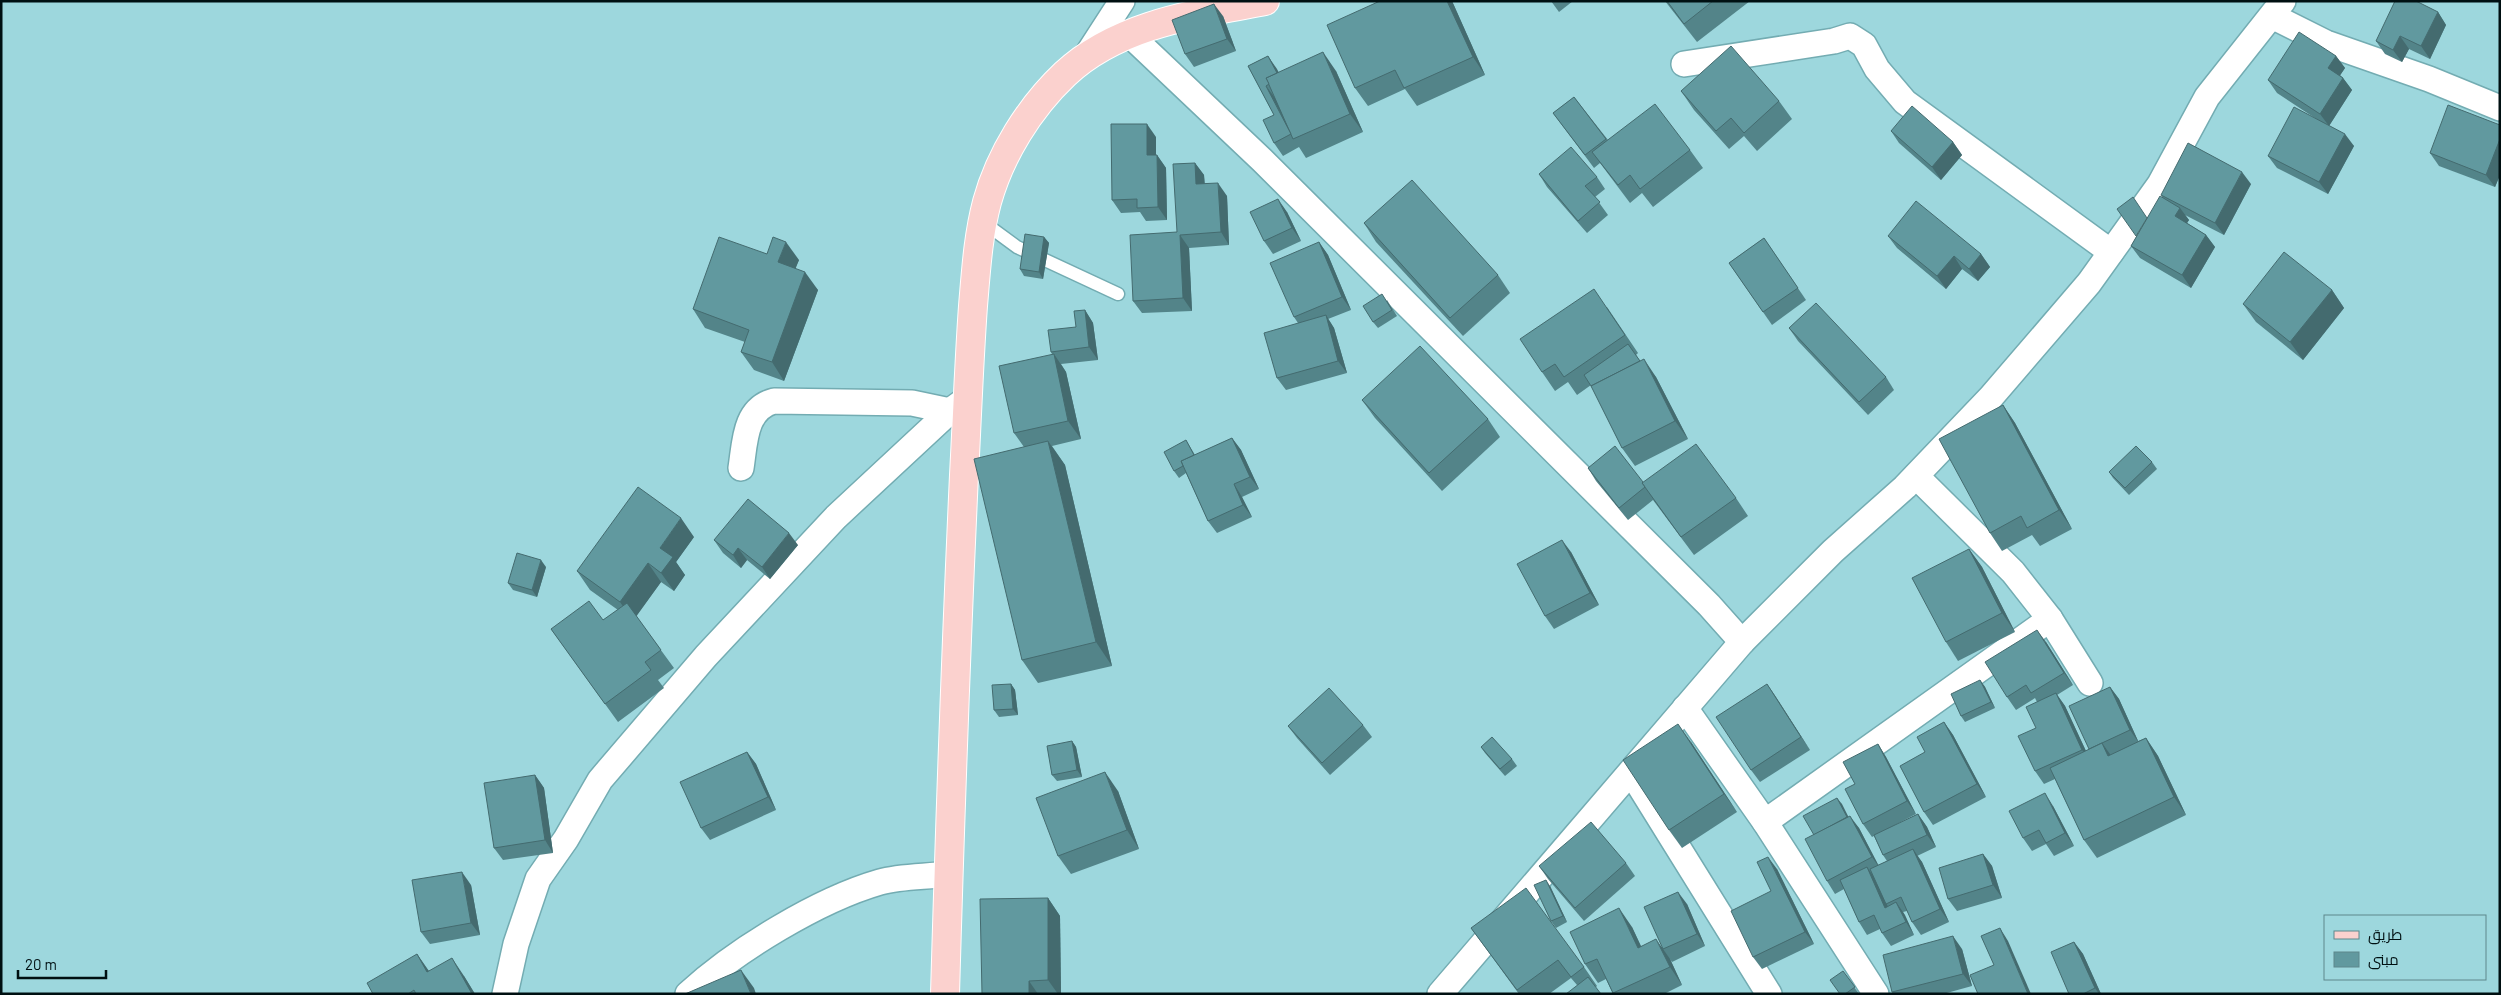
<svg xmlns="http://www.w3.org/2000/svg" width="2501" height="995" font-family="Barlow,Cairo,sans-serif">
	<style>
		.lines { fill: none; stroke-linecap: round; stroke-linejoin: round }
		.service-casing { stroke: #73acb2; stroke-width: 15 }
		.minor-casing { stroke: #73acb2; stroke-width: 28 }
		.primary-casing { stroke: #fff; stroke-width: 30 }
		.service { stroke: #fff; stroke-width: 12 }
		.minor { stroke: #fff; stroke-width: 25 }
		.primary { stroke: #fbd1ce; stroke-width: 28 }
		.wall { fill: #538489 }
		.shaded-wall { fill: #446b6f }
		.building { fill: #61999f; stroke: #446b6f }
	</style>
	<rect width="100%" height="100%" fill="#9dd7dd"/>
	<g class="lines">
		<defs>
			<polyline id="service" points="983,222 1017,247 1118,294"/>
			<g id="minor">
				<polyline points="2272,16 2326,43 2429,79 2500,108"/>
				<polyline points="1129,34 1262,160 1709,605 1742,642"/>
				<polyline points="1085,58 1122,1"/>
				<polyline points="1684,64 1834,41 1850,36 1864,45 1877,69 1905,102 2111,252"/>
				<path d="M741,468C745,443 744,409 774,401L912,403L950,411"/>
				<polyline points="1916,476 2013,572 2050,619 2090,683"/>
				<polyline points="1685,708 1765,822 1876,994"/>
				<polyline points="1631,772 1769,994"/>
				<polyline points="1765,822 2050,619"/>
				<polyline points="505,994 516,944 538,879 566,839 600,780 706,656 836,517 950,411 968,398"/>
				<path d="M688,994C736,950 818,900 880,882C901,876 926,877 948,874"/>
				<polyline points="1440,994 1742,642 1833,551 1905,487 1991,397 2089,283 2160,184 2207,97 2283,1"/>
			</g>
			<path id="primary" d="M945,994C950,821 956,648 964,475C967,419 969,362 973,306C976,271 978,236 987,202C1000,155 1029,108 1065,74C1118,24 1196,14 1265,1"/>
		</defs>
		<use href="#service" class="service-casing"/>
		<use href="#minor" class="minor-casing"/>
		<use href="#primary" class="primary-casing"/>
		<use href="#service" class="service"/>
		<use href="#minor" class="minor"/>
		<use href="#primary" class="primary"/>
	</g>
	<g class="wall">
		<polygon points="1380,1 1452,1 1485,75 1417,106 1405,89 1368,106 1355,88"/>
		<polygon points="1551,1 1573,1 1559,12"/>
		<polygon points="1665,1 1750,1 1697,42"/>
		<polygon points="2438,12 2446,25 2430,59 2409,49 2402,62 2385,54 2376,41"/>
		<polygon points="1223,16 1236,51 1194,67 1185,54"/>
		<polygon points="1268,56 1278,72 1336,71 1363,132 1306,158 1299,147 1283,156 1274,143 1274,115 1248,66"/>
		<polygon points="2336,56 2345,68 2340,75 2343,78 2352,90 2329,126 2354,146 2328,194 2277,168 2268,156 2321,122 2277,93 2268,80"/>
		<polygon points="1681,91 1779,101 1792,119 1757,151 1744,136 1729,149 1694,110"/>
		<polygon points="1574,97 1608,140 1690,150 1703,168 1653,207 1642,193 1630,203 1600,163 1594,168 1553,113"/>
		<polygon points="2500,125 2500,175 2495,187 2439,166 2430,153"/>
		<polygon points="1891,131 1953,142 1962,155 1941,180 1899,143"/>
		<polygon points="1156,137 1156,155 1157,155 1166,168 1167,220 1146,221 1140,212 1121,213 1112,200"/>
		<polygon points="1195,163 1204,175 1205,184 1227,196 1229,245 1189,248 1192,311 1142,313 1133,301 1177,232"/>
		<polygon points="1539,174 1597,177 1605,189 1595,197 1608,215 1587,233 1547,187"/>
		<polygon points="2251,184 2224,235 2185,215 2189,220 2187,223 2206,235 2215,247 2191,288 2140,258 2131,246 2147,218 2163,198 2161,195"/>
		<polygon points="1287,212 1301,241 1273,254 1264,241"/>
		<polygon points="1364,223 1498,275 1510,293 1463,336 1376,242"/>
		<polygon points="1888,236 1981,254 1990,267 1978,281 1962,269 1946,289 1897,248"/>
		<polygon points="1044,237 1049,243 1043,279 1024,276 1020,269"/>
		<polygon points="1764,238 1806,300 1772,325 1729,263"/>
		<polygon points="1319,242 1328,255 1351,310 1328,319 1334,328 1347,373 1286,390 1277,378 1298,323 1294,317"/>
		<polygon points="767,254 799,260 795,268 818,290 784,381 754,370 741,352 745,342 705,328 693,309"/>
		<polygon points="2332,290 2344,308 2303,360 2256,322 2243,304"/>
		<polygon points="1387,300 1397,316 1378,328 1373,322"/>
		<polygon points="1607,307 1638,353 1636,355 1640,361 1656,377 1688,439 1635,466 1622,448 1591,385 1577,395 1568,382 1555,391 1542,372"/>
		<polygon points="1085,310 1093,323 1098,360 1061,364 1066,372 1081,439 1052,446 1065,465 1112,666 1038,683 1022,660 1024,447 1014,433 1052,354 1051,352 1076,327"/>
		<polygon points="1789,328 1886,377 1894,390 1868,415 1798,341"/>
		<polygon points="1362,400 1488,419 1500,437 1442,491 1375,418"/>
		<polygon points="2003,405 2015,423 2072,529 2040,546 2032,535 2002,551 1990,533"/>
		<polygon points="1232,438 1241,450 1259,489 1242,497 1252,517 1217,533 1208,521 1186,473 1179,478 1174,471 1186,440 1195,455"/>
		<polygon points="2152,462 2157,469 2129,495 2113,478 2109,472"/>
		<polygon points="1588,468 1643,482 1736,498 1748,516 1694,555 1653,500 1628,520 1596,481"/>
		<polygon points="694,537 676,562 685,575 674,591 661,582 636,616 674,668 658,680 664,688 618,722 551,629 603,620 618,610 590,590 577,571"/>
		<polygon points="714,540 798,545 770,579 747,560 741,568 723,553"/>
		<polygon points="1969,549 1982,567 2015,632 1958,661 1946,642"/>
		<polygon points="1571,552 1599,605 1554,629 1545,616"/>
		<polygon points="546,567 537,597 513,590 508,583"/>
		<polygon points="2046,642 2073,685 2057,695 2065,706 2086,751 2089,749 2110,687 2119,699 2138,741 2146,738 2158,756 2186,815 2097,858 2084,840 2055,779 2044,784 2035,771 2036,728 2037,702 2035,698 2016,710 2007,697"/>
		<polygon points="1980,680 1985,687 1995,708 1965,722 1961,716"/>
		<polygon points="1011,684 1015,690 1018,715 999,717 994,710"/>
		<polygon points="1767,684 1810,750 1760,782 1751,770"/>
		<polygon points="1944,722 1953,735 1986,797 1933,825 1924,812 1925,752"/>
		<polygon points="1363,725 1372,737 1330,775 1297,738 1288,726"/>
		<polygon points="1072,741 1076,747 1082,777 1057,781 1052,775"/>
		<polygon points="1691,742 1737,812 1682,848 1669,830"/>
		<polygon points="1878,744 1886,757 1916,814 1893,826 1918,814 1927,827 1936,847 1917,856 1922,862 1949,922 1921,935 1912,922 1907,911 1903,912 1914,935 1891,946 1882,933 1880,929 1867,935 1859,922 1844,889 1835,894 1827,881 1814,835 1837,798 1848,817 1859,828 1878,865 1887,861 1883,855 1874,836 1872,837 1863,824 1855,784"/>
		<polygon points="1481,747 1512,759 1517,766 1505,776 1485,753"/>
		<polygon points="747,752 756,764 776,810 710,840 701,828"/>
		<polygon points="535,775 544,788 553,853 503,860 494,848"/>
		<polygon points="1118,791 1139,849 1071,874 1058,856"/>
		<polygon points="2053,806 2074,846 2054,856 2046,844 2032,851 2023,838"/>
		<polygon points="1983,854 1992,866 2002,898 1957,911 1948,899"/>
		<polygon points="1626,863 1635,876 1584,921 1548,879 1539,866"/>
		<polygon points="1777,869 1814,944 1762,969 1753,957"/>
		<polygon points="471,885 480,935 430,944 421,932"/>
		<polygon points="1550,886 1567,922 1556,928 1551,921"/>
		<polygon points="1048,898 1060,916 1061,994 982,994"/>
		<polygon points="1687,904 1705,946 1672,962 1670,959 1682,985 1664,994 1613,994 1606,979 1598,983 1585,964 1632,927 1641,946 1662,947"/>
		<polygon points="1471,928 1584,967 1597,986 1596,987 1577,985 1571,978 1549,994 1519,994"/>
		<polygon points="2074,942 2083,954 2101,994 2069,994"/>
		<polygon points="1962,949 1972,986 1943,994 1893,994 1892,992"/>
		<polygon points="417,954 429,971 464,976 475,994 373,994"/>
		<polygon points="1843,971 1859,994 1840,994"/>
	</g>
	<g class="shaded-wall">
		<polygon points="1447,1 1452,1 1485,75 1473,57"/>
		<polygon points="1214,4 1223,16 1236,51 1227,39"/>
		<polygon points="2438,12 2446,25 2430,59 2421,46"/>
		<polygon points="2400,36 2409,49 2402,62 2393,50"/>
		<polygon points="1323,52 1336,71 1363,132 1350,114"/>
		<polygon points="1268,56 1277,69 1288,91 1280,79"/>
		<polygon points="2336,56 2345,68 2337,80 2328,68"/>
		<polygon points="2343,78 2352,90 2329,126 2320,114"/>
		<polygon points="1266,86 1275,98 1292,134"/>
		<polygon points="1147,124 1156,137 1156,168 1147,155"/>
		<polygon points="2345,134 2354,146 2328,194 2319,182"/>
		<polygon points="2500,139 2500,175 2495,187 2486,175"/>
		<polygon points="1953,142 1962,155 1941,180 1932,167"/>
		<polygon points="1157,155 1166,168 1167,220 1158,207"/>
		<polygon points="1195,163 1204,175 1205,197 1196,184"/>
		<polygon points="2242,172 2251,184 2224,235 2215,223"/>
		<polygon points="1218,183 1227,196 1229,245 1221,232"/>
		<polygon points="1278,199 1287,212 1301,241 1292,228"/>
		<polygon points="2180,208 2189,220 2183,229 2175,216"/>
		<polygon points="1180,235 1189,248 1192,311 1183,298"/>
		<polygon points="2206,235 2215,247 2191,288 2182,275"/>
		<polygon points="1044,237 1049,243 1043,279 1039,272"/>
		<polygon points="786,242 799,260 791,280 778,262"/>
		<polygon points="1319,242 1328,255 1351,310 1342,297"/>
		<polygon points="1981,254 1990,267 1978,281 1969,269"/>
		<polygon points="1954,256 1962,269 1946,289 1937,276"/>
		<polygon points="805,272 818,290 784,381 772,362"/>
		<polygon points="2332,290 2344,308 2303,360 2290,342"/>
		<polygon points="1085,310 1093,323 1098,360 1089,347"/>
		<polygon points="1326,315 1334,328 1347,373 1338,361"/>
		<polygon points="1054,354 1066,372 1081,439 1068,421"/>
		<polygon points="1644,359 1656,377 1688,439 1675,421"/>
		<polygon points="2003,405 2015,423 2072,529 2059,510"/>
		<polygon points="1232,438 1241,450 1259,489 1250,477"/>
		<polygon points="1048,441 1065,465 1112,666 1096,642"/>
		<polygon points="1234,484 1242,497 1252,517 1243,505"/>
		<polygon points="681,518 694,537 676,562 685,575 674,591 661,573 660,548"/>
		<polygon points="789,533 798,545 770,579 762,567"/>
		<polygon points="1562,540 1571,552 1599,605 1590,593"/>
		<polygon points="738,548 747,560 741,568 733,555"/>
		<polygon points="1969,549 1982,567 2015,632 2002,613"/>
		<polygon points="541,560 546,567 537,597 532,590"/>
		<polygon points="648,563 661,582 633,621 620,602"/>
		<polygon points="2037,630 2046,642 2073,685 2064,673"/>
		<polygon points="1980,680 1985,687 1995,708 1991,702"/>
		<polygon points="1011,684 1015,690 1018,715 1013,709"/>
		<polygon points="1767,684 1776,697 1810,750 1801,737"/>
		<polygon points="2110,687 2119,699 2139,743 2130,730"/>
		<polygon points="2056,693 2065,706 2091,762 2082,750"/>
		<polygon points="1944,722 1953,735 1986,797 1977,784"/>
		<polygon points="1678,724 1691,742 1737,812 1724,794"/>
		<polygon points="2146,738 2158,756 2186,815 2174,797"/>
		<polygon points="1072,741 1076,747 1082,777 1077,770"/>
		<polygon points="2102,743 2115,761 2108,756"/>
		<polygon points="1878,744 1886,757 1916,814 1907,801"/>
		<polygon points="747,752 756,764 776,810 768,797"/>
		<polygon points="1105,772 1118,791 1139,849 1127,830"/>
		<polygon points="535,775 544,788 553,853 545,840"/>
		<polygon points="2045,793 2053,806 2074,846 2065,833"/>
		<polygon points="1837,798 1842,804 1852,824 1847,817"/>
		<polygon points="1918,814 1927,827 1936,847 1927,835"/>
		<polygon points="1850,816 1859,828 1881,870 1872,857"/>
		<polygon points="1913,849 1922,862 1949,922 1940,909"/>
		<polygon points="1983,854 1992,866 2002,898 1993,885"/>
		<polygon points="1768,857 1777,869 1814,944 1805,932"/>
		<polygon points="1867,867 1876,880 1894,920 1885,908"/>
		<polygon points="462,872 471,885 480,935 471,923"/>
		<polygon points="1546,880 1550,886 1567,922 1563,916"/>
		<polygon points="1678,892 1687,904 1705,946 1697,934"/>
		<polygon points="1048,898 1060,916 1061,994 1058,994 1048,980"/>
		<polygon points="1896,902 1905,915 1914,935 1906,922"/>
		<polygon points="1619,908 1632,927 1650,966 1638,948"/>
		<polygon points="2000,928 2008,941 2031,994 2028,994"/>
		<polygon points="1953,936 1962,949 1972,986 1963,974"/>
		<polygon points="1656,939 1670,959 1682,985 1670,967"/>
		<polygon points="2074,942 2083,954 2101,994 2099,994 2095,988"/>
		<polygon points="417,954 430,973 427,972"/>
		<polygon points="452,958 464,976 475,994 472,994"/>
		<polygon points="741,970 754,988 756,994 751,994"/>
		<polygon points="1029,981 1038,994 1029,994"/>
	</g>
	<g class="building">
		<polygon points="1380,1 1447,1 1473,57 1404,88 1395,70 1355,88 1327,25"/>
		<polygon points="1667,1 1713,1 1684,24"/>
		<polygon points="2395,1 2416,1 2438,12 2421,46 2400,36 2393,50 2376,41"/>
		<polygon points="1214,4 1227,39 1185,54 1172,20"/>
		<polygon points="2299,32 2336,56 2328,68 2343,78 2320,114 2268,80"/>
		<polygon points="1731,46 1779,101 1744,133 1731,118 1716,131 1681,91"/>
		<polygon points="1323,52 1350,114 1293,139 1266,78"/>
		<polygon points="1268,56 1277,73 1266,78 1269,84 1266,86 1291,134 1274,143 1263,120 1274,115 1248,66"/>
		<polygon points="1574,97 1606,139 1585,155 1553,113"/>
		<polygon points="1655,104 1690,150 1640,189 1630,175 1618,185 1592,152"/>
		<polygon points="2448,105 2500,125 2500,139 2486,175 2430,153"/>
		<polygon points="1912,106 1953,142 1932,167 1891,131"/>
		<polygon points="2294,107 2345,134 2319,182 2268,156"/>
		<polygon points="1111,124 1147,124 1147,155 1157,155 1158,207 1137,208 1137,199 1112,200"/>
		<polygon points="2188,143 2242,172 2215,223 2161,195"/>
		<polygon points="1571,147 1597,177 1585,186 1600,202 1578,221 1539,174"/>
		<polygon points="1195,163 1196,184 1218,183 1221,232 1180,235 1183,298 1133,301 1130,235 1177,232 1173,164"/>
		<polygon points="1412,180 1498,275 1450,318 1364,223"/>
		<polygon points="2160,196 2180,208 2175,216 2206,235 2182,275 2131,246"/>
		<polygon points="2133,197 2147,218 2136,236 2117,209"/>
		<polygon points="1278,199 1292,228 1264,241 1250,212"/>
		<polygon points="1916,201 1981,254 1969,269 1954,256 1937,276 1888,236"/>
		<polygon points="1025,234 1044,237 1039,272 1020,269"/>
		<polygon points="719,237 767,254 773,237 786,242 778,262 805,272 772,362 741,352 749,330 693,309"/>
		<polygon points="1764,238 1798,288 1763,312 1729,263"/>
		<polygon points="1319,242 1342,297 1294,317 1270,263"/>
		<polygon points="2284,252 2332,290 2290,342 2243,304"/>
		<polygon points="1594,289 1625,335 1564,377 1555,364 1542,372 1520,339"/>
		<polygon points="1382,294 1392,310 1373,322 1363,306"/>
		<polygon points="1816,303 1886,377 1859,402 1789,328"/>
		<polygon points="1085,310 1089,347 1051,352 1048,330 1076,327 1074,311"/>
		<polygon points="1326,315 1338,361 1277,378 1264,333"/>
		<polygon points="1628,344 1640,361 1591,386 1584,375"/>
		<polygon points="1420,346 1488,419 1429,473 1362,400"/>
		<polygon points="1054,354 1068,421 1014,433 999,366"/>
		<polygon points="1644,359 1675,421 1622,448 1591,386"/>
		<polygon points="2003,405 2059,510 2027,528 2021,516 1990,533 1939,439"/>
		<polygon points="1232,438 1250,477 1234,484 1243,505 1208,521 1181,461"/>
		<polygon points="1186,440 1194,455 1181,461 1183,466 1174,471 1164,452"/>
		<polygon points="1048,441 1096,642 1022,660 974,459"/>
		<polygon points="1696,444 1736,498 1681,537 1642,483"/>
		<polygon points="1615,446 1643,482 1642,483 1645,487 1619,508 1588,468"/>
		<polygon points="2136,446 2152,462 2125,488 2109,472"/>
		<polygon points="638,487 681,518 660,548 673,557 661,573 648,563 620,602 577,571"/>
		<polygon points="748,499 789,533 762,567 738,548 733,555 714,540"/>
		<polygon points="1562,540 1590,593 1545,616 1517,564"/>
		<polygon points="1969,549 2002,613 1946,642 1912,578"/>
		<polygon points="517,553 541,560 532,590 508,583"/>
		<polygon points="589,601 603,620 627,603 661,650 645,662 651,670 605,704 551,629"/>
		<polygon points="2037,630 2064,673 2031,693 2026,685 2007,697 1985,662"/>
		<polygon points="1980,680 1991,702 1961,716 1951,694"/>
		<polygon points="1011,684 1013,709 994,710 992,685"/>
		<polygon points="1767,684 1801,737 1751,770 1716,717"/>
		<polygon points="2110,687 2130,730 2089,749 2069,706"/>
		<polygon points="1329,688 1363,725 1322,763 1288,726"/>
		<polygon points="2056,693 2082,750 2035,771 2018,736 2036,728 2026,707"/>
		<polygon points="1944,722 1977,784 1924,812 1900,766 1925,752 1917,737"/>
		<polygon points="1678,724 1724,794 1669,830 1623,760"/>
		<polygon points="1492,737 1512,759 1500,769 1481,747"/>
		<polygon points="2146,738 2174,797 2084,840 2050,768 2102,743 2108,756"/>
		<polygon points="1072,741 1077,770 1052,775 1047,746"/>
		<polygon points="1878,744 1907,801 1863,824 1845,789 1855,784 1843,762"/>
		<polygon points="747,752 768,797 701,828 680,782"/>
		<polygon points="1105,772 1127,830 1058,856 1036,798"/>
		<polygon points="535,775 545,840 494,848 484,783"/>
		<polygon points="2045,793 2065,833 2046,843 2039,830 2023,838 2009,811"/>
		<polygon points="1837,798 1847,817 1814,835 1803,816"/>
		<polygon points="1918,814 1927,835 1883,855 1874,835"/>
		<polygon points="1850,816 1872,857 1827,881 1805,839"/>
		<polygon points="1591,822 1626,863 1575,908 1539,866"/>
		<polygon points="1913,849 1940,909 1912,922 1901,897 1886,904 1870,869"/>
		<polygon points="1983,854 1993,885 1948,899 1939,868"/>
		<polygon points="1768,857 1805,932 1753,957 1731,911 1771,891 1757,862"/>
		<polygon points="1867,867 1885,908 1896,902 1906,922 1882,933 1874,915 1859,922 1840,880"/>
		<polygon points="462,872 471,923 421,932 412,880"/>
		<polygon points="1546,880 1563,916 1551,921 1534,885"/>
		<polygon points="1526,888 1584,967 1571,977 1558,960 1517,990 1471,928"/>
		<polygon points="1678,892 1697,934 1663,949 1644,907"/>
		<polygon points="1048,898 1048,980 1029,981 1029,994 982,994 980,899"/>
		<polygon points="1619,908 1638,948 1656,939 1670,967 1613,993 1597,959 1585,964 1570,932"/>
		<polygon points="2000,928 2028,994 1978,994 1970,975 1994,965 1981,936"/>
		<polygon points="1953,936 1963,974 1892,992 1883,955"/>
		<polygon points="2074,942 2095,988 2083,994 2069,994 2051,952"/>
		<polygon points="417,954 427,972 452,958 472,994 416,994 414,990 408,994 373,994 367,983"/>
		<polygon points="741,970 751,994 685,994"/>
		<polygon points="1843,971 1855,987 1845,994 1840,994 1830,980"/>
		<polygon points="1588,977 1601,994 1566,994"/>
	</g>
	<rect width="2501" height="995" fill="none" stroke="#001012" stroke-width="5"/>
	<rect x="2324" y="915" width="162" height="65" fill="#9dd7dd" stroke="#5e878c"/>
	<rect x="2334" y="931" width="25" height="8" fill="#fbd1ce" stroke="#5e878c"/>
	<text x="2368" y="940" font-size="15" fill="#001012">طريق</text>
	<rect x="2334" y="952" width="25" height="15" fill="#61999f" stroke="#5e878c"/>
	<text x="2368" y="965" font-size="15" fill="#001012">مبنى</text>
	<path d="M18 970v8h88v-8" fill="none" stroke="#001012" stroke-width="2.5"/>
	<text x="25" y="970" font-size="15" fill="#001012" stroke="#9dd7dd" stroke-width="4" paint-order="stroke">20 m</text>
</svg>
